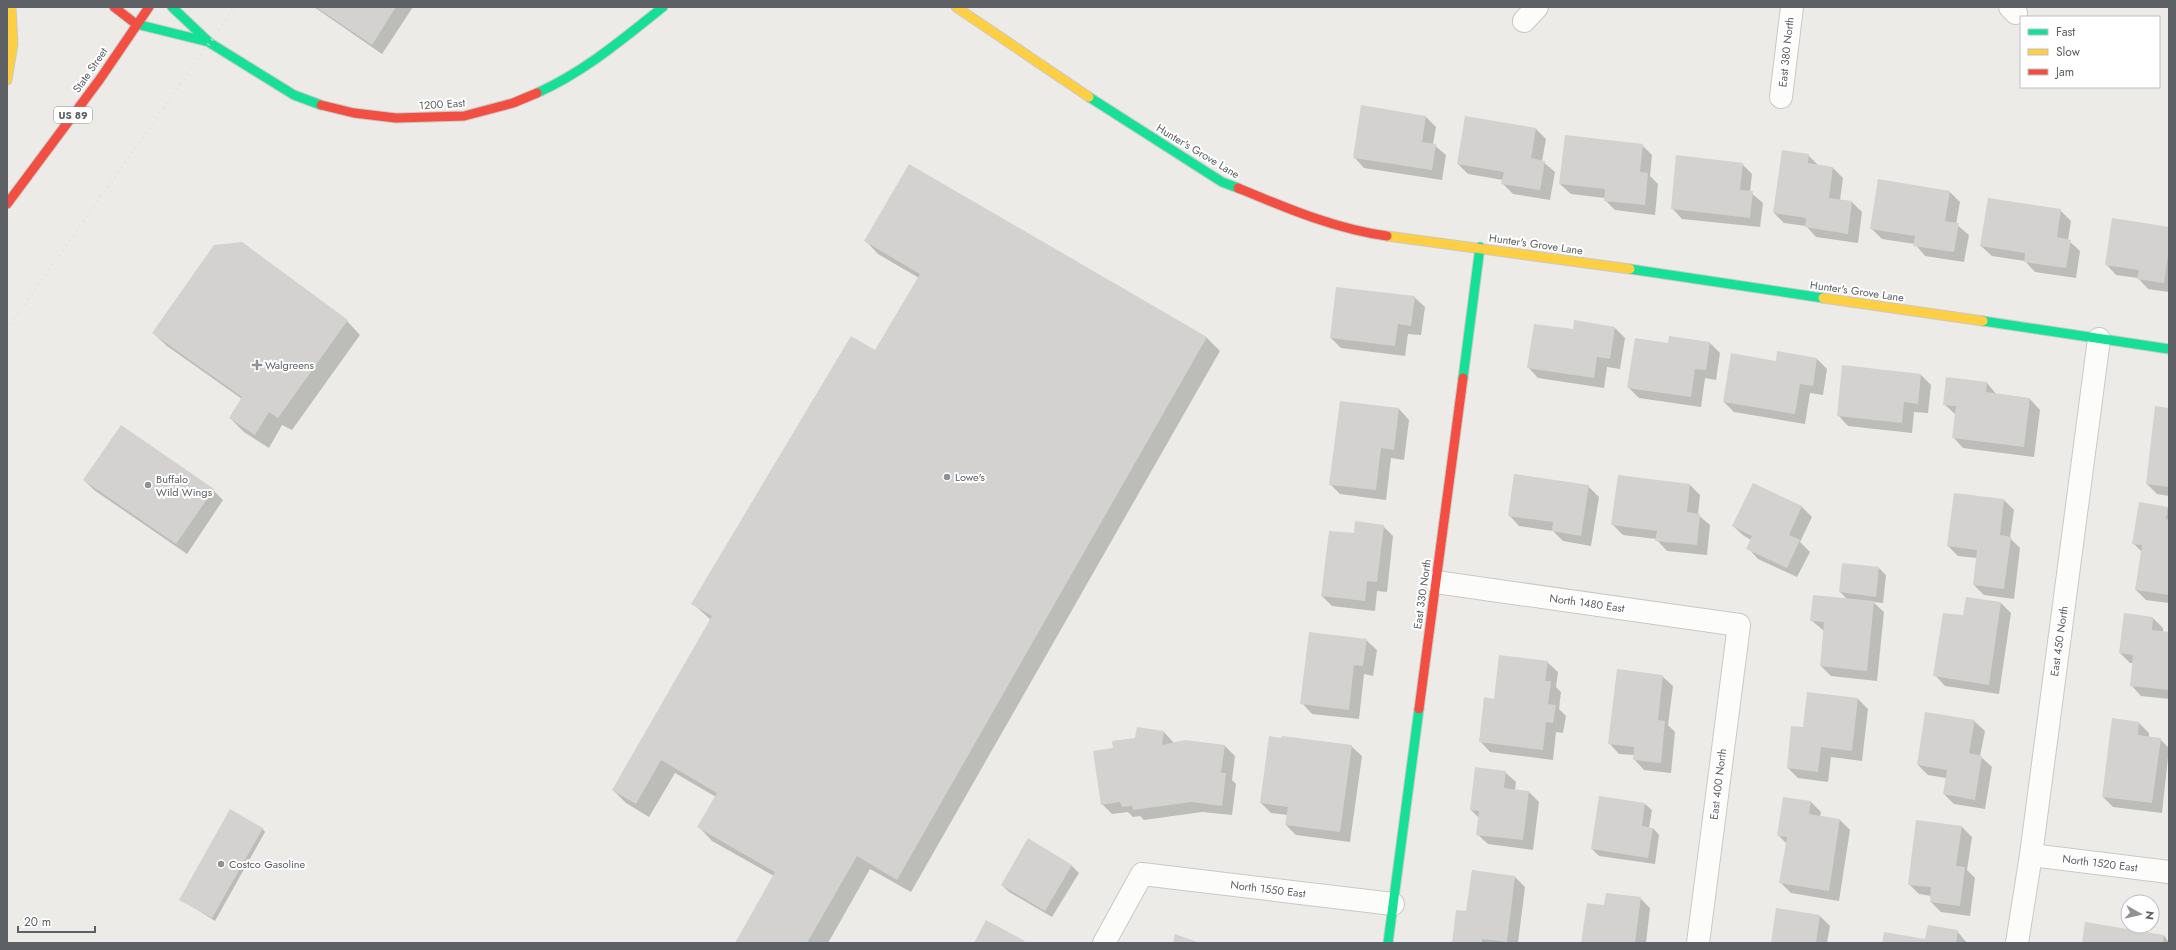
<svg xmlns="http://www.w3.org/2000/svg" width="2176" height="950" font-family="Jost,sans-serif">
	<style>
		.shadow { fill: #0003 }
		.building { fill: #d3d2d0 }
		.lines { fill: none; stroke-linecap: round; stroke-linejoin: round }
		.street-casing { stroke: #c9c9c9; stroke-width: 24 }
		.fast-casing { stroke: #c9c9c8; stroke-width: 11 }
		.slow-casing { stroke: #c9c9c8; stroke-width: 11 }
		.jam-casing { stroke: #c9c9c8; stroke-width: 11 }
		.street { stroke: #fcfcfb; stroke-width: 22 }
		.fast { stroke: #16e098; stroke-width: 9 }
		.slow { stroke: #ffcf43; stroke-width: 9 }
		.jam { stroke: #f24e42; stroke-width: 9 }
		.rail { stroke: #e3e2e2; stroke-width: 3; stroke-dasharray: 1 5; stroke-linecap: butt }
		.poi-dot { fill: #8f9192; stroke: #fff; stroke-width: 1.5 }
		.labels { text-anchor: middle; stroke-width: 4; stroke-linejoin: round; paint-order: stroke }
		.shield { fill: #fff; stroke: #8e9092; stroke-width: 1 }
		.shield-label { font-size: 10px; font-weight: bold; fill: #5d6064 }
		.street-label { font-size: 11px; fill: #5d6064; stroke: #fff }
		.poi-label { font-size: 11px; fill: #5d6064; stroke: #fff; text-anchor: start }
	</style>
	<rect width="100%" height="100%" fill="#ecebe7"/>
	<g class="shadow">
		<polygon points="314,7 413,7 382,54"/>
		<polygon points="1426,117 1436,127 1433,144 1446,155 1442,180 1364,168 1354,157"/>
		<polygon points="1536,129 1546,139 1542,161 1555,172 1550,200 1513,194 1502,183 1503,180 1468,174 1458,164"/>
		<polygon points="1642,145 1652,155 1650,176 1658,184 1655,215 1615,210 1605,200 1605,198 1571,194 1560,184"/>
		<polygon points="1808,155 1819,166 1833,168 1843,178 1840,200 1852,202 1862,212 1858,243 1816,237 1806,226 1784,223 1774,213"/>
		<polygon points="1742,164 1752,174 1750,192 1763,203 1760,227 1682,219 1672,208"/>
		<polygon points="1950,192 1960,202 1956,224 1969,235 1964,262 1925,256 1915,244 1882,239 1871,228"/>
		<polygon points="2060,210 2071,221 2068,240 2080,251 2076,278 2035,272 2025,261 1992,256 1981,246"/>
		<polygon points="2169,228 2169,292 2148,289 2138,278 2116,275 2106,264"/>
		<polygon points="865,240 1206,337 1220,351 911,892 870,869 828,943 736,943 774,876 712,841 699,827 716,797 675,773 649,817 626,803 613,790 711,620 692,603 876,352 919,278 878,254"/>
		<polygon points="1414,297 1425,307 1421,335 1408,334 1405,356 1341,348 1331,338"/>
		<polygon points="347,321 360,335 292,430 282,425 269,448 244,432 230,418 242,399 167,346 153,333"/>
		<polygon points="1615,328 1625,338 1620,369 1607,367 1604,388 1538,378 1528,367 1574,331"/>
		<polygon points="1670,337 1710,343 1720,353 1716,380 1705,378 1701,407 1639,398 1628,387 1669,345"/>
		<polygon points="1778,352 1817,359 1827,369 1823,395 1810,393 1805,424 1734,412 1724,402 1777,362"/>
		<polygon points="1921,375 1931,385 1928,413 1914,412 1912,433 1848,426 1838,415"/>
		<polygon points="1987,383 1997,395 2030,399 2040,410 2034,457 1963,448 1953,437 1956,415 1944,404"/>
		<polygon points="1399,409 1409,420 1404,460 1391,458 1386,500 1340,494 1330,484"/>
		<polygon points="2169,409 2169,496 2157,494 2147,484"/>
		<polygon points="84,480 213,490 223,500 187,554 94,490"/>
		<polygon points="1754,484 1802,507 1812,517 1800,542 1810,552 1797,577 1758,559 1748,548 1751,540 1744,536 1733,526"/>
		<polygon points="1690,485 1700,495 1698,515 1710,525 1707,555 1667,551 1656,539 1623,535 1613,525"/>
		<polygon points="1588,486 1599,497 1591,546 1563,541 1553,531 1519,526 1509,515"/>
		<polygon points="2004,500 2014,510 2010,538 2020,548 2014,599 1984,595 1974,585 1977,558 1958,556 1948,546"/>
		<polygon points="2167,508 2169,509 2169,603 2146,600 2136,590 2142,552 2133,543"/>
		<polygon points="1383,526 1393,536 1387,592 1377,591 1375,611 1332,606 1322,596 1355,534"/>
		<polygon points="1843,564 1879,568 1886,575 1883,603 1873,602 1884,612 1877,681 1831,676 1821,666 1824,631 1811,620 1847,599 1840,592"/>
		<polygon points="1967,598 2001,603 2011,613 1999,694 1945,686 1935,675 1964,617"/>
		<polygon points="2153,618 2163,628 2163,632 2169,633 2169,699 2141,696 2131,685 2133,663 2130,663 2120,653"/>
		<polygon points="1366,640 1377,650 1373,676 1364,674 1359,719 1312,714 1302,703"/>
		<polygon points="1547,662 1558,672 1556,687 1561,692 1559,709 1566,716 1563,733 1556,732 1553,760 1490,752 1480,741 1494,700"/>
		<polygon points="1662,676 1673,686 1668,725 1675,732 1671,773 1644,770 1634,759 1634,755 1619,754 1609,743"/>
		<polygon points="1858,699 1868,709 1862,761 1831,757 1828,782 1798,778 1788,768 1792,727 1804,728"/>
		<polygon points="1974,721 1985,731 1980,756 1992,767 1985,809 1954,804 1944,794 1946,778 1928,775 1918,765"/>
		<polygon points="2139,723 2149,733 2149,737 2160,739 2169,748 2162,813 2113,807 2103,797"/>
		<polygon points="1164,732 1174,743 1225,746 1235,756 1232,780 1236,784 1232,815 1202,812 1144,820 1140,816 1133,817 1128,812 1112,814 1102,804 1114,749 1136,739"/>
		<polygon points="1351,746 1362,756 1350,842 1296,835 1286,825 1288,815 1271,813 1261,803"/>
		<polygon points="1505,772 1516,782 1515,790 1529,792 1539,802 1533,850 1488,844 1477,834 1479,818 1471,810"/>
		<polygon points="1811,802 1821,812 1820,817 1840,820 1850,830 1839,901 1791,893 1781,883 1787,844 1778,835"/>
		<polygon points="1645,804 1652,810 1649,828 1653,828 1659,835 1655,864 1599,856 1592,849"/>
		<polygon points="1962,827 1972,837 1967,870 1975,878 1970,916 1941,912 1931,902 1931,896 1919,894 1909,884"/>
		<polygon points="262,828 265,832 215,921 180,899"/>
		<polygon points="1028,840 1072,866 1079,873 1052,917 1009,892 1002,885"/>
		<polygon points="1472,871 1515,877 1525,887 1518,943 1453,943 1467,912"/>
		<polygon points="1640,898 1650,908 1646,943 1582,943 1605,906"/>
		<polygon points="1820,916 1830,926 1827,943 1772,943"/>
		<polygon points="1957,931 1967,943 1883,943 1926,941"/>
		<polygon points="2164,935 2169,943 2083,943"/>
	</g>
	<g class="building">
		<polygon points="316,7 396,7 372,45"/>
		<polygon points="1361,105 1426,116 1422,142 1436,144 1432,170 1353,158"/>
		<polygon points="1465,116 1536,128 1531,158 1545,161 1540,190 1501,184 1504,172 1457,164"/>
		<polygon points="1565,135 1643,144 1640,172 1648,173 1645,205 1604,201 1605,189 1559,184"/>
		<polygon points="1782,150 1809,154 1808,163 1833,167 1829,198 1852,201 1848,234 1805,227 1806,218 1773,213"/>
		<polygon points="1676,155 1743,163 1740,190 1753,191 1750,218 1671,209"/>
		<polygon points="909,164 1207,337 897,880 857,856 807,943 735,943 775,872 697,827 717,793 661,760 636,804 612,790 712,616 691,604 851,336 875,350 920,274 864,241"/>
		<polygon points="1878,179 1950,191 1945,221 1959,223 1954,252 1913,246 1915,236 1870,229"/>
		<polygon points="1988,198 2061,209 2057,237 2071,240 2066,268 2024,262 2025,253 1980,246"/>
		<polygon points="2112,218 2169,227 2169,249 2164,283 2137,279 2139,270 2105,265"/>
		<polygon points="242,242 348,320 278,418 269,412 255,435 229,418 242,397 152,333 214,245"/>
		<polygon points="1336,287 1415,296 1411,326 1398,324 1395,346 1330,338"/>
		<polygon points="1574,320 1615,327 1610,359 1597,357 1594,378 1527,368 1534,324 1573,329"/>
		<polygon points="1669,336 1710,342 1706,370 1695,369 1691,397 1627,388 1635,338 1668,343"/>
		<polygon points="1777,351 1817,358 1813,386 1800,384 1795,414 1723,402 1731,353 1776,361"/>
		<polygon points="1842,365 1921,374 1918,404 1904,402 1902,423 1837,416"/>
		<polygon points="1946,377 1987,382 1986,392 2030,398 2024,447 1952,438 1956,406 1943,405"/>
		<polygon points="1340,401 1399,408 1394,450 1381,448 1376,490 1329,485"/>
		<polygon points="2155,406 2169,408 2169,487 2146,484"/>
		<polygon points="121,425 214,489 176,544 83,480"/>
		<polygon points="1514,474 1589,485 1581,536 1552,531 1553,522 1508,516"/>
		<polygon points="1618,475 1690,484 1687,512 1700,514 1697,545 1655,541 1657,531 1611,525"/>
		<polygon points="1753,483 1802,506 1789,535 1800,540 1787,568 1746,549 1752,536 1732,526"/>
		<polygon points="1954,493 2004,499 2000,535 2011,537 2004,589 1973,585 1977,550 1947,546"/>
		<polygon points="2139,502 2168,507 2166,519 2169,520 2169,595 2135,590 2142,545 2132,544"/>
		<polygon points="1355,521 1384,525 1377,582 1367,581 1365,601 1321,596 1329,531 1354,533"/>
		<polygon points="1842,563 1879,567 1876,597 1839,592"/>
		<polygon points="1813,595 1874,601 1867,671 1820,666 1824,622 1810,621"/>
		<polygon points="1966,597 2001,602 1989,685 1933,676 1943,613 1963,615"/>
		<polygon points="2124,613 2153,617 2152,630 2169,632 2169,690 2130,686 2133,655 2119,653"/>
		<polygon points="1309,632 1367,639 1363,666 1354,665 1349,710 1300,704"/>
		<polygon points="1499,655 1548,661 1545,681 1551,681 1548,704 1556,705 1553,723 1546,722 1543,750 1479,742 1484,697 1494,699"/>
		<polygon points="1617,669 1663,675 1658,720 1665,721 1661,763 1633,760 1634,747 1608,744"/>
		<polygon points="1807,692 1858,698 1852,751 1821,747 1818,772 1787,768 1791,726 1803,727"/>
		<polygon points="1925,712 1975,720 1969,753 1982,756 1975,800 1943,794 1947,770 1917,765"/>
		<polygon points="2112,718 2139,722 2138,735 2161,738 2152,803 2102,797"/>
		<polygon points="1137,727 1164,731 1162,745 1185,740 1225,745 1221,773 1226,773 1222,806 1191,802 1133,810 1132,806 1122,807 1120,802 1101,805 1093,751 1113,748 1112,741 1135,738"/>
		<polygon points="1269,736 1281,738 1282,736 1352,745 1340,832 1285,825 1288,807 1260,803"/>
		<polygon points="1475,767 1506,771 1504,788 1529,791 1523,840 1476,835 1479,811 1470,810"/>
		<polygon points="1599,796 1645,803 1642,826 1653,828 1648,858 1591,849"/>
		<polygon points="1783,797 1811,801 1809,814 1840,819 1829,891 1779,883 1787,837 1777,836"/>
		<polygon points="230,809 263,828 212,918 179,900"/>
		<polygon points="1916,820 1962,826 1956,866 1965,867 1960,906 1930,902 1931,887 1908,885"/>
		<polygon points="1028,838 1072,865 1045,911 1001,885"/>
		<polygon points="1472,870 1515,876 1507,942 1482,939 1482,943 1452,943 1456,910 1466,911"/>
		<polygon points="1606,893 1641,897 1635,943 1581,943 1587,903 1604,905"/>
		<polygon points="1776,908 1820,915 1816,943 1771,943"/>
		<polygon points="986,920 1025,941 1023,943 974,943"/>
		<polygon points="2085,922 2164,935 2163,943 2082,943"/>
		<polygon points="1928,925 1958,930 1956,943 1882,943 1884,932 1925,939"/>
		<polygon points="1175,934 1200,943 1173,943"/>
	</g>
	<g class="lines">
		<defs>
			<g id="street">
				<polyline points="2010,7 2016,13"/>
				<polyline points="1524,21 1537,7"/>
				<polyline points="1781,97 1792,7"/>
				<polyline points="1436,582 1739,625 1698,943"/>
				<polyline points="2031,855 2169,872"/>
				<polyline points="1104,943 1142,874 1393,904"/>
				<polyline points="2017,943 2031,855 2099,339"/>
			</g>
			<g id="fast">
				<polyline points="172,7 210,43 294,95 321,105"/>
				<polyline points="136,24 209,42"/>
				<path d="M537,93C584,72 623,39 663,7"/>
				<polyline points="1089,97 1222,182 1238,188"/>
				<polyline points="1630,269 1823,298"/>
				<polyline points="1983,321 2169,349"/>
				<polyline points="1463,378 1480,247"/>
				<polyline points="1388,943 1419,709"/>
			</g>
			<g id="slow">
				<polyline points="956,7 1089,97"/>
				<polyline points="7,80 13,44 11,7"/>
				<polyline points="1387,236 1630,269"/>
				<polyline points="1823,298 1983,321"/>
			</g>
			<g id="jam">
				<polyline points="114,7 136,24"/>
				<polyline points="321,105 354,113 396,118 464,116 513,103 537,93"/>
				<path d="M1238,188C1286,208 1335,229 1387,236"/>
				<polyline points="7,204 100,79 149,7"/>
				<polyline points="1419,709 1463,378"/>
			</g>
		</defs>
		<use href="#street" class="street-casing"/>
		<use href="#fast" class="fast-casing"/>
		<use href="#slow" class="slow-casing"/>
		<use href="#jam" class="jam-casing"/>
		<use href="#street" class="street"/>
		<use href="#fast" class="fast"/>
		<use href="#slow" class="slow"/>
		<use href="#jam" class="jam"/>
		<polyline class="rail" points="7,329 235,7"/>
	</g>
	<g class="poi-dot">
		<path d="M255 359h4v4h4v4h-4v4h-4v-4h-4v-4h4z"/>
		<circle cx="947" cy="477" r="4"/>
		<circle cx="148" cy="485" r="4"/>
		<circle cx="221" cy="864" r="4"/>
	</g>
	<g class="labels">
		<rect class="shield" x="54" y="107" width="38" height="16" rx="3"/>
		<g class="shield-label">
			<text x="73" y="119">US 89</text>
		</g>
		<g class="street-label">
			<text transform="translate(1786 52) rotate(-84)" y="4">East 380 North</text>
			<text transform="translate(90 70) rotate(-55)" y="4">State Street</text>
			<text transform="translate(442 104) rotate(-4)" y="4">1200 East</text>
			<text transform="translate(1198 151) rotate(31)" y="4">Hunter's Grove Lane</text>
			<text transform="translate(1536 244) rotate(8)" y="4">Hunter's Grove Lane</text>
			<text transform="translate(1857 291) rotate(8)" y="4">Hunter's Grove Lane</text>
			<text transform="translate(1422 594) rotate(-82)" y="4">East 330 North</text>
			<text transform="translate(1587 603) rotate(8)" y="4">North 1480 East</text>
			<text transform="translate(2059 641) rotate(-82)" y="4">East 450 North</text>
			<text transform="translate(1718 784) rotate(-83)" y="4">East 400 North</text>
			<text transform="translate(2100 863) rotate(7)" y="4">North 1520 East</text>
			<text transform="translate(1268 889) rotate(7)" y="4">North 1550 East</text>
		</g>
		<g class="poi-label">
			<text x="265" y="369">Walgreens</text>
			<text x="955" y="481">Lowe's</text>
			<text x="156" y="483">Buffalo<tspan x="156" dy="13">Wild Wings</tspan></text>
			<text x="229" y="868">Costco Gasoline</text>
		</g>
	</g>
	<rect width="2176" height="950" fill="none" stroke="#5d6064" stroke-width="16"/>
	<rect x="2020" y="16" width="140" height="72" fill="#ffffff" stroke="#bebfc1"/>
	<rect x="2028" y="29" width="20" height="6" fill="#16e098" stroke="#bebfc1"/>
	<text x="2056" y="36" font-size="12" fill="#5d6064">Fast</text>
	<rect x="2028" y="49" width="20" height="6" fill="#ffcf43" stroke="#bebfc1"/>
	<text x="2056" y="56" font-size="12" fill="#5d6064">Slow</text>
	<rect x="2028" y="69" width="20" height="6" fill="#f24e42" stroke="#bebfc1"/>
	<text x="2056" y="76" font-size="12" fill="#5d6064">Jam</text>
	<g transform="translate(2140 914) rotate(98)"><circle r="19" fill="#ffffff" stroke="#bebfc1"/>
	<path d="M0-3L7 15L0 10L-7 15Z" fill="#8f9192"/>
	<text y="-6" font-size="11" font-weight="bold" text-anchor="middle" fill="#5d6064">N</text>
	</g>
	<path d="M18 926v6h77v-6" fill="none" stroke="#5d6064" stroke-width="2"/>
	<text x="24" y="926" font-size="12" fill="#5d6064" stroke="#ffffff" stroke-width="3" paint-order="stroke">20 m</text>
</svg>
